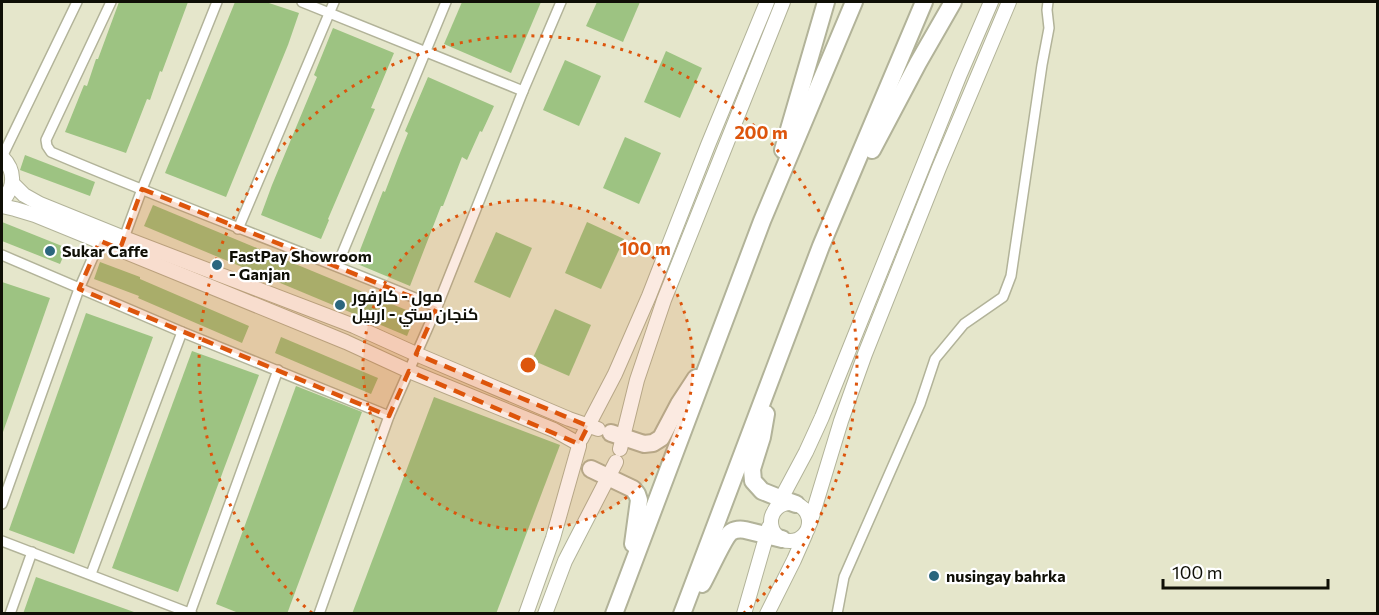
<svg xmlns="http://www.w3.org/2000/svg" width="1379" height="615" font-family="Commissioner,Cairo,sans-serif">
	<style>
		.building { fill: #9dc382 }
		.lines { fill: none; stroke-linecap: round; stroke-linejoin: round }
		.street-casing { stroke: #b2b399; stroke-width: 12 }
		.secondary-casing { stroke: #b2b399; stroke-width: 16 }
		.highway-casing { stroke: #b2b399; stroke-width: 20 }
		.street { stroke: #fff; stroke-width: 9 }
		.secondary { stroke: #fff; stroke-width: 14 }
		.highway { stroke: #fff; stroke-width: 16 }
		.marked { fill: #dd550c; fill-opacity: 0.2; stroke: #dd550c; stroke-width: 4.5; stroke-dasharray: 12 8; stroke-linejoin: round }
		.ring { fill: none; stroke: #dd550c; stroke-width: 3; stroke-dasharray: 3 6 }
		.poi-dot { fill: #2b667e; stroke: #fff; stroke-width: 2 }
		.labels { text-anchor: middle; stroke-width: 4.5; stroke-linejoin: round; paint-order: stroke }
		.poi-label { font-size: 16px; font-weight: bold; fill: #0f0f06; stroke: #fff; text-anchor: start }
		.centre { fill: #dd550c; stroke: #fff; stroke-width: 3 }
		.ring-label { font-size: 18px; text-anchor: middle; font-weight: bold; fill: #dd550c; stroke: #fff; stroke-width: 4.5; stroke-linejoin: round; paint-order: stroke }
	</style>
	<rect width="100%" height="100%" fill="#e5e6cb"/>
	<g class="building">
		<polygon points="119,2 188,2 162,72 160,71 150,100 147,99 126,153 65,132 84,85 87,86 96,59 98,59"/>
		<polygon points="235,2 266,2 299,13 288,45 226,197 165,173"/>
		<polygon points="462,2 541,2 511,73 444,44"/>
		<polygon points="597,2 640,2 623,42 586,26"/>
		<polygon points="333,28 394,53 371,108 375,109 328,219 329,220 321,239 261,215 272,185 317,77 314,75"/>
		<polygon points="666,51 702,68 680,118 644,102"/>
		<polygon points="565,60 601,76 579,126 543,110"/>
		<polygon points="428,77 494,106 482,132 480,131 467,160 462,157 443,206 441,206 410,286 355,263 383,191 385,192 398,158 408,133 405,131"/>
		<polygon points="625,137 661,153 639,204 603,188"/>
		<polygon points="25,155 95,182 90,196 20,170"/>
		<polygon points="153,205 416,314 407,336 144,226"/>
		<polygon points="2,222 67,248 60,264 2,241"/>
		<polygon points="587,222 624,239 601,289 565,273"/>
		<polygon points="496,232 532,248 510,298 474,282"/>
		<polygon points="100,262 140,277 140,279 249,326 242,343 138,298 139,296 94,279"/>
		<polygon points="2,282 50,298 3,432 2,432"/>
		<polygon points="555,309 591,325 569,376 532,360"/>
		<polygon points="86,313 153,337 74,554 9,530"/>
		<polygon points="281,337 378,378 371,394 275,353"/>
		<polygon points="192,351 259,375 178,592 112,568"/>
		<polygon points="296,386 362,412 287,614 241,614 216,604"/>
		<polygon points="434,397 560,445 496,614 352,614"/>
		<polygon points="36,577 134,612 134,614 23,614"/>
	</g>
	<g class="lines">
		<defs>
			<g id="street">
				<path d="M111,2L46,140L47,146L51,152C178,206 309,254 437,307"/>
				<polyline points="302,2 523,91"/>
				<polyline points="2,157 77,2"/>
				<polyline points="238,229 334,2"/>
				<polyline points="124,238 142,189 217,2"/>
				<polyline points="2,255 182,332 389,416"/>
				<polyline points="337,266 446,2"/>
				<polyline points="2,504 79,289 100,241"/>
				<polyline points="2,541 192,614"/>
				<polyline points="91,574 182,332"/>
				<polyline points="190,613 278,370"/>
				<polyline points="10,614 32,552"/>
				<polyline points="319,614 389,416 437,307 523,91 561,2"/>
				<polyline points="837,614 844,577 920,404 935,359 964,324 1003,297 1011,276 1042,65 1049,28 1047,10 1048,2"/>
			</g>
			<g id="secondary">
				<path d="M2,157C15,170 16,187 2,201"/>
				<polyline points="12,183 24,195 40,204 124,238 354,326 416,354 569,419 598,429"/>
				<polyline points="2,206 15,209 35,215 346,342 409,371 554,430 579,444"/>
				<polyline points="581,439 615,374 649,296 708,145 767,2"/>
				<polyline points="620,449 637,380 664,300 783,2"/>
				<circle cx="790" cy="522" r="19"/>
				<polyline points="775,510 806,452 822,417 960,74 991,2"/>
				<polyline points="810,523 841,421 865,354 939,168 1009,2"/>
				<polyline points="526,614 553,538 579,446"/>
				<polyline points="545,614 565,561 616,462"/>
				<polyline points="744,614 769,527"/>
				<polyline points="767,614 794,560 805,535"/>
			</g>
			<g id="highway">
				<polyline points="783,150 826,2"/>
				<polyline points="872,150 918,63 953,2"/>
				<polyline points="766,414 762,437 752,469 753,481 762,491 782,499 796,504"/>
				<polyline points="611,433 644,444 653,443 661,438 679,404 696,378"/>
				<polyline points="591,469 633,489 637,494 639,500 633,544"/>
				<path d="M702,584C708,574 724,537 731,532C736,529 740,529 745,530L782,539"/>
				<polyline points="614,614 762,221 854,2"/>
				<polyline points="682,614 821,246 924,2"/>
			</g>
		</defs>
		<use href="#street" class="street-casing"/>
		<use href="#secondary" class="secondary-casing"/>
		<use href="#highway" class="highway-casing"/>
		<use href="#street" class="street"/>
		<use href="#secondary" class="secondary"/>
		<use href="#highway" class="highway"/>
	</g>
	<path class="marked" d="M142,189L437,307L416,354L588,426L579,444L409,371L389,416L79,289L100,241L120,249Z"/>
	<circle cx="528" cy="365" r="165" fill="#dd550c" fill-opacity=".12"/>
	<g class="ring">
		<circle cx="528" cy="365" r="165"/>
		<path d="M312 613A329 329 0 1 1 744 613"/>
	</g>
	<g class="poi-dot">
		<circle cx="50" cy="251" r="6"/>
		<circle cx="217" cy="265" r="6"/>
		<circle cx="340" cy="305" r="6"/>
		<circle cx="934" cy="576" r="6"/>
	</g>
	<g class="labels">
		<g class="poi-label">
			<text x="62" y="257">Sukar Caffe</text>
			<text x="229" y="262">FastPay Showroom<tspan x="229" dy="18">- Ganjan</tspan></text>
			<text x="352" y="302">مول - كارفور<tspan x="352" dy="18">كنجان ستي - اربيل</tspan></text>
			<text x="946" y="582">nusingay bahrka</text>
		</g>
	</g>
	<circle cx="528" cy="365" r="9" class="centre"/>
	<g class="ring-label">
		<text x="761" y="139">200 m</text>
		<text x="645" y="255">100 m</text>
	</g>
	<rect width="1379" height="615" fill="none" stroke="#0f0f06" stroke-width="6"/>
	<path d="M1163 579v9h165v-9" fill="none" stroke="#0f0f06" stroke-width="3"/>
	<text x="1172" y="579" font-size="18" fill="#0f0f06" stroke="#ffffff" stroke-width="4.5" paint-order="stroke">100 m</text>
</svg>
